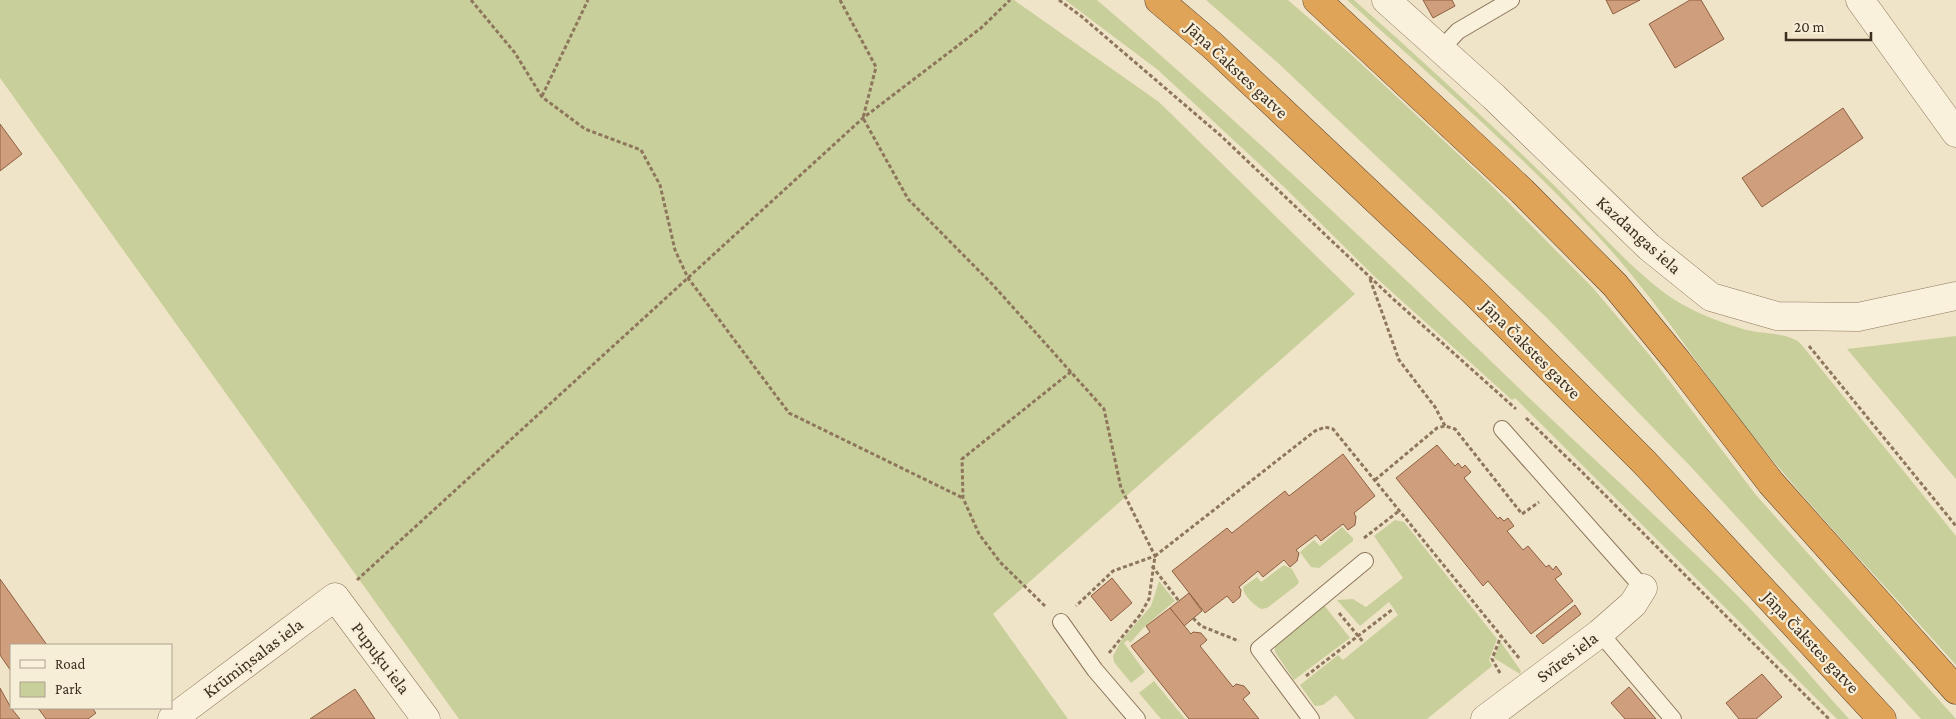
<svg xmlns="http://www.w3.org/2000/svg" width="1956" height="719" font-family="'Crimson Pro',serif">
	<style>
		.green { fill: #c9cf9b }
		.building { fill: #cf9f7d; stroke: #8d5f41 }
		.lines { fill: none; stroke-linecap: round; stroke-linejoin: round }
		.lane-casing { stroke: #8d765c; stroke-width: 18 }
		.street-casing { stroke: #8d765c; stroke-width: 29 }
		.highway-casing { stroke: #5b4430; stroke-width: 29 }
		.path { stroke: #8d765c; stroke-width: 3; stroke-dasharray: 4 2.5; stroke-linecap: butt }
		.lane { stroke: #faf1dc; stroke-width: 16 }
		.street { stroke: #faf1dc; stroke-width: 28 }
		.highway { stroke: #e0a458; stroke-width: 28 }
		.labels { text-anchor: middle; stroke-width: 4.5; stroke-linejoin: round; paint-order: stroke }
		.street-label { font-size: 18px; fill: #3d2e20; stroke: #f7eed8 }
	</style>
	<rect width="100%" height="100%" fill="#f0e4c8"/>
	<g class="green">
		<polygon points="0,0 1014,0 1159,102 1355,294 993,614 1068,719 459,719 0,78"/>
		<path d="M1065,0H1097C1244,126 1385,259 1524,393C1595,461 1668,526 1737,595C1776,635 1812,678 1849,719H1837L1515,398L1512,400L1373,275L1283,186L1158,70Z"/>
		<polygon points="1206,0 1288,0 1355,58 1486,180 1593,288 1652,358 1756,495 1956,719 1921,719 1692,468 1547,318 1278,63"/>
		<path d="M1347,0H1354C1422,60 1489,122 1554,185C1589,221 1622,260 1662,291C1684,308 1713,320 1740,328C1759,335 1787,331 1801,344L1956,536V665C1888,588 1815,514 1751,434C1698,367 1654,295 1595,233C1517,151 1431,76 1347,0Z"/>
		<polygon points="1956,336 1956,479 1847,349"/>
		<polygon points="1395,520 1404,522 1497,639 1489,660 1492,666 1427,719 1355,719 1336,695 1323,705 1315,706 1300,685 1338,655 1343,660 1398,615 1389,602 1360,626 1337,600 1353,599 1366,607 1403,578 1374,536"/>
		<polygon points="1342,527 1353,538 1353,541 1319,568 1311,567 1300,552 1314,540 1320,546"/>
		<path d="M1284,565L1292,569L1299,582L1297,585L1267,608L1261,609C1254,605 1243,595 1243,587L1257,577L1261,582Z"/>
		<polygon points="1159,581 1175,601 1145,626 1130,643 1128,640 1124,643 1145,672 1131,683 1114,662 1113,656 1121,641 1151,606"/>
		<polygon points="1324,605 1350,638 1294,680 1275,652 1275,644"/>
		<polygon points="1500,641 1521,671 1520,674 1494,658"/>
		<polygon points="1154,681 1185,719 1161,719 1139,693"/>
	</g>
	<g class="building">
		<polygon points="1423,0 1452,0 1455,6 1433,18"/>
		<polygon points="1606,0 1640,0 1613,14"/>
		<polygon points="1690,0 1701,0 1724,39 1675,68 1649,24"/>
		<polygon points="1843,108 1863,138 1762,207 1742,178"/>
		<polygon points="0,124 22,154 0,171"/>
		<polygon points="1437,445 1455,466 1458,463 1462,468 1465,465 1471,472 1464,478 1498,519 1500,517 1504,521 1508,518 1514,526 1507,531 1523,550 1528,546 1546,567 1549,565 1553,570 1556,566 1562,574 1555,579 1573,601 1531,634 1488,581 1483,586 1396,478"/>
		<polygon points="1343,454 1375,496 1354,513 1356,517 1355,525 1348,530 1343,524 1321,541 1316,535 1296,550 1299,553 1297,561 1290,567 1284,560 1263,577 1258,571 1239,587 1241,590 1240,597 1233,603 1227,596 1205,613 1172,571 1227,528 1232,533 1285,491 1289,496"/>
		<polygon points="1112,578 1132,603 1111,621 1091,596"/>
		<polygon points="0,579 47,645 11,645 11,671 0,655"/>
		<polygon points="1189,593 1202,611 1184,626 1170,608"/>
		<polygon points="1575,605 1581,614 1543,644 1536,636"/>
		<polygon points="1170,608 1191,634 1193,632 1201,633 1207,640 1200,646 1233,687 1236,684 1244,686 1250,693 1243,699 1259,719 1189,719 1131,646 1150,632 1146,626"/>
		<polygon points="1762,674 1782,697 1756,719 1739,719 1726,703"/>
		<polygon points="1629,687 1656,719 1625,719 1611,703"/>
		<polygon points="0,688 11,708 20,719 0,719"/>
		<polygon points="355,689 375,719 310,719"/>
		<polygon points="38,708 92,708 96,713 88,719 46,719"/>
	</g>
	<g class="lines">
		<defs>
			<g id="lane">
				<polyline points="1441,49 1458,31 1511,0"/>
				<polyline points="1502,429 1643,588"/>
				<polyline points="1061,622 1095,670 1137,719"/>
				<polyline points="1600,633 1673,719"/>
				<polyline points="1311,719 1259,649 1365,561"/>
			</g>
			<g id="street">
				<polyline points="1386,0 1494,97 1649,247 1711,297 1777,316 1858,317 1956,296"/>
				<polyline points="1860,0 1956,133"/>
				<polyline points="172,719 335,597 426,719"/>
				<polyline points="1485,719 1600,633 1633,604 1643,588"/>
			</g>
			<g id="highway">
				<polyline points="1159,0 1213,46 1475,293 1645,463 1882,719"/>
				<polyline points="1317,0 1522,191 1615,285 1678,362 1771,483 1956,690"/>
			</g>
		</defs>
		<use href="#lane" class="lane-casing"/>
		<use href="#street" class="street-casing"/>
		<use href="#highway" class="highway-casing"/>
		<g class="path">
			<polyline points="471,0 515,53 542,97 585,129 641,150 660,185 675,250 688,278 789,413 963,498"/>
			<polyline points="840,0 876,67 863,118 908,199 993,285 1104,409 1121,488 1155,556 1113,571 1076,606"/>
			<polyline points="1059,0 1081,16 1220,135 1391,297 1516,409"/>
			<polyline points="542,96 588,0"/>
			<polyline points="1370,279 1399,360 1435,407 1445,426"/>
			<polyline points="1809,346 1956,526"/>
			<polyline points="1526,418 1579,469 1829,719"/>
			<polyline points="1375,480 1437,428 1445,426 1455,429 1522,514 1539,502"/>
			<polyline points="1364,538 1399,511"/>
			<polyline points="1152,566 1179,601"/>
			<polyline points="357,580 863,118 981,28 1010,0"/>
			<polyline points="1045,606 1000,562 979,534 963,498 962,459 1072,371"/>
			<polyline points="1339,613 1364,643"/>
			<polyline points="1193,618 1201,626 1239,641"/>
			<polyline points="1109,653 1140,615 1149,599 1155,556 1315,431 1325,427 1333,429 1519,658"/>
			<polyline points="1500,673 1492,659 1501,636"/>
			<polyline points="1306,676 1393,609"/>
		</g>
		<use href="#lane" class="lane"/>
		<use href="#street" class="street"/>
		<use href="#highway" class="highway"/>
	</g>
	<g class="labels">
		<g class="street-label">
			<text transform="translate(1237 70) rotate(43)" y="6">Jāņa Čakstes gatve</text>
			<text transform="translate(1639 235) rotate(42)" y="6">Kazdangas iela</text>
			<text transform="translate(1531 349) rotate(45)" y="6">Jāņa Čakstes gatve</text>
			<text transform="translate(1811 642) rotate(47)" y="6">Jāņa Čakstes gatve</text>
			<text transform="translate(1567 657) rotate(-37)" y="6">Svīres iela</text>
			<text transform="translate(253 658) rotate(-37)" y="6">Krūmiņsalas iela</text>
			<text transform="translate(381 658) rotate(53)" y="6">Pupuķu iela</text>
		</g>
	</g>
	<rect x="10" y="644" width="162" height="65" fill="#f7eed8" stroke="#ada18e"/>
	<rect x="20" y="660" width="25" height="8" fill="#faf1dc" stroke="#ada18e"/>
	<text x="55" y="669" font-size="15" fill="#3d2e20">Road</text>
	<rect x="20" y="682" width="25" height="15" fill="#c9cf9b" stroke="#ada18e"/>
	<text x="55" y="694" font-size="15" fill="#3d2e20">Park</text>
	<path d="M1786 32v8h85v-8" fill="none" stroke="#3d2e20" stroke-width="2.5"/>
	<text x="1794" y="32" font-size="15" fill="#3d2e20" stroke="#f7eed8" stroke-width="4" paint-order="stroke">20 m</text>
</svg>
